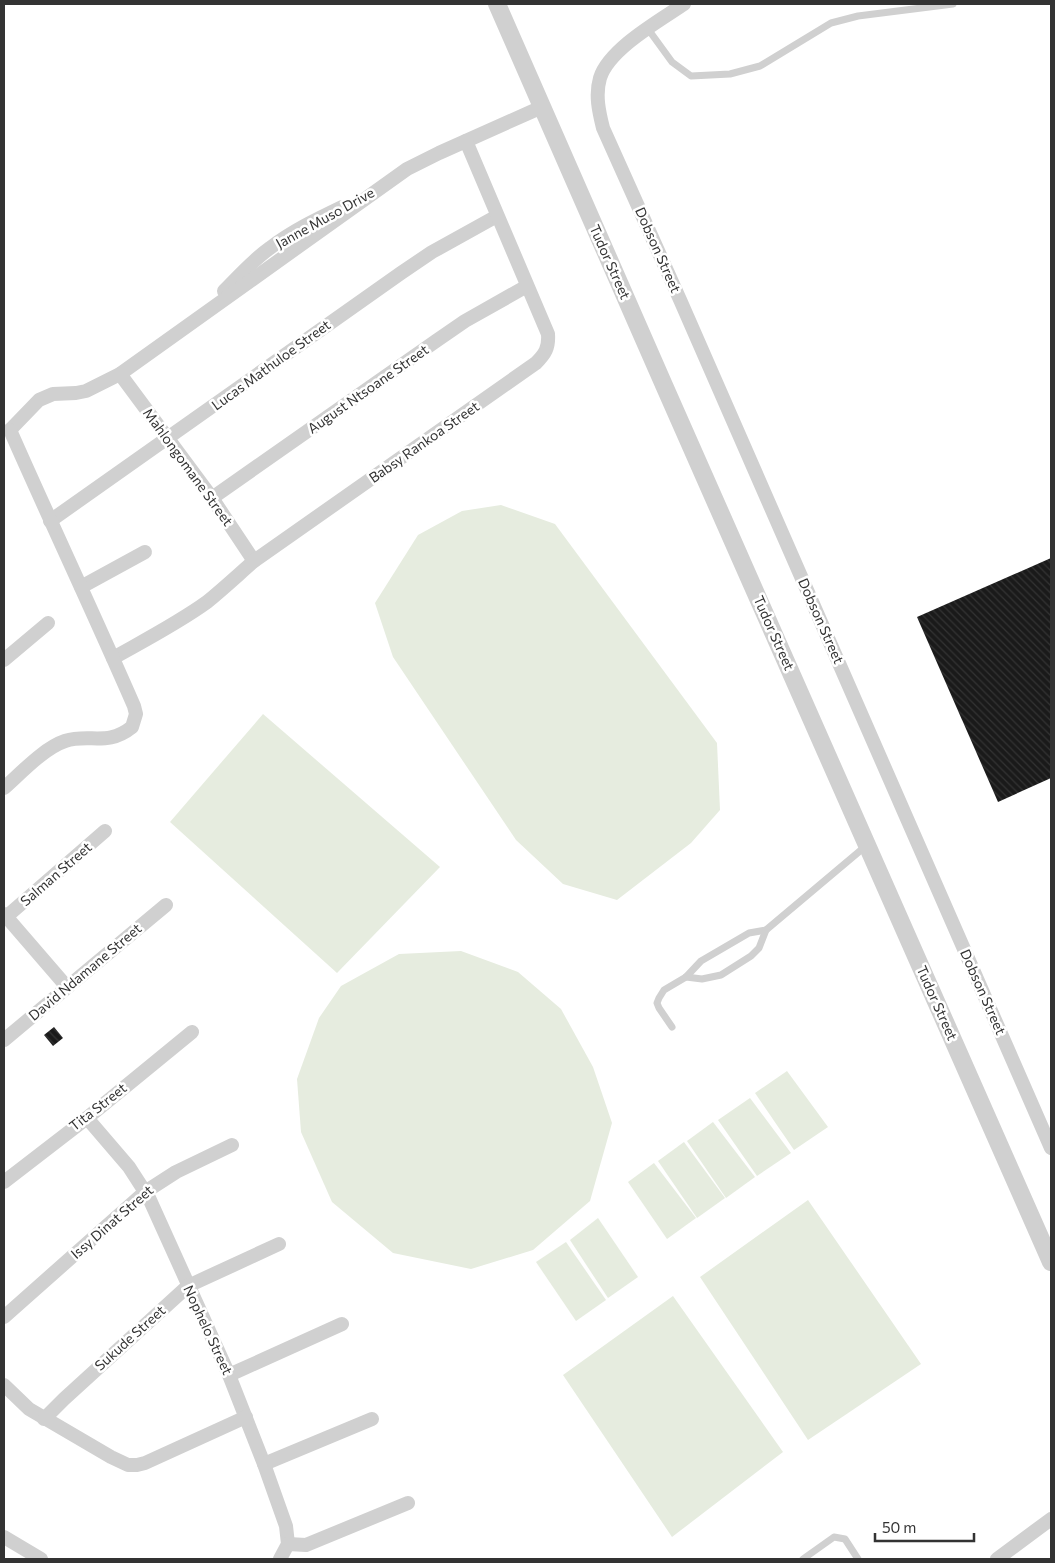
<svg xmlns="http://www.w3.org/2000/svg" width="1055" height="1563" font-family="Commissioner,sans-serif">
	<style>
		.pitch { fill: #e6ecdf }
		.building { fill: url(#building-back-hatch) }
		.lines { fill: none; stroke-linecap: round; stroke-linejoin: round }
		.service { stroke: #d0d0d0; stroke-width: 7 }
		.minor { stroke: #d0d0d0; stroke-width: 14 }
		.tertiary { stroke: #d0d0d0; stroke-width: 18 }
		.labels { text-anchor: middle; stroke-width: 5; stroke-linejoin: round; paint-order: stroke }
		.street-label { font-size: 14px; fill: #333; stroke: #fff }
	</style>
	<defs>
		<pattern id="building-back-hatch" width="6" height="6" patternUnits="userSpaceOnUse" patternTransform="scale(1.25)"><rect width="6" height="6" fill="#1a1a1a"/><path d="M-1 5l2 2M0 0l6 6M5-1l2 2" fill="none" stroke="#333"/></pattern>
	</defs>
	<rect width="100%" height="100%" fill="#fff"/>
	<g class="pitch">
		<polygon points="501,505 555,524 717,743 720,810 691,843 617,900 563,884 516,840 393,657 375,603 418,535 462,511"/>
		<polygon points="263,714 440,867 337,973 170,822"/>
		<polygon points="461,951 518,972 561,1009 593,1067 612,1123 590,1201 533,1250 471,1269 393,1253 332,1202 301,1132 297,1079 319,1018 341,986 399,954"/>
		<polygon points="787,1071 828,1127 794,1150 755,1093"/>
		<polygon points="750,1098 791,1153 757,1176 718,1120"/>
		<polygon points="713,1122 755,1177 726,1198 687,1141"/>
		<polygon points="684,1142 725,1198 697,1218 658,1161"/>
		<polygon points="654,1163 696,1218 667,1239 628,1182"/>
		<polygon points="808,1200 921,1364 808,1440 700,1277"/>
		<polygon points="598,1218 638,1277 608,1298 570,1240"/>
		<polygon points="566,1242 606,1300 576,1321 536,1262"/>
		<polygon points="673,1296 783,1452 672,1537 563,1375"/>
	</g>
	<g class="building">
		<polygon points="1051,558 1051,778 998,802 917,617"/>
		<polygon points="54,1027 63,1038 53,1046 44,1035"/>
	</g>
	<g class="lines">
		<g class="service">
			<polyline points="648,29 672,62 691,76 730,74 760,66 831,23 858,16 953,4"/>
			<polyline points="686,977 702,979 721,975 751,956 759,948 766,930 867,845"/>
			<polyline points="672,1027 659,1008 657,1003 659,998 664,990 686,977 701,961 749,933 766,930"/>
			<polyline points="803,1559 834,1537 845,1539 858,1559"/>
		</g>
		<g class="minor">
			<path d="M684,4C659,21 609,49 600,78C595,95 599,112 603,128L681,302L1051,1148"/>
			<path d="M224,291C239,276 253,260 270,248C292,231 317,219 342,207"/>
			<polyline points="120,374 212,498 254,561"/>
			<polyline points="10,430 39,400 53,394 76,393 86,391 120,374 407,169 439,153 542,107"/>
			<polyline points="212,498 436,341 465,321 527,286"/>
			<polyline points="50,521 401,273 432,252 497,216"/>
			<polyline points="81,587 145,552"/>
			<path d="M113,658C145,640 178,623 207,602C223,589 238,575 254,561L536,363C545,354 549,348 548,334L466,141"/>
			<polyline points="4,660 48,623"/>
			<path d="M4,788C21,773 44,748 65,741C90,733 107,747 132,727L136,714L134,706C94,614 51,523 10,430"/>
			<polyline points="4,914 67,987"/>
			<polyline points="6,917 105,831"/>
			<polyline points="4,1040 166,905"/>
			<polyline points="87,1118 129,1167 149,1198 229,1375 264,1464 286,1526 288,1544 280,1559"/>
			<polyline points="4,1182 87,1118 192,1032"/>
			<polyline points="4,1317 145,1192 176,1172 232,1145"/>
			<polyline points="229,1375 342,1324"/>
			<polyline points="4,1385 29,1409 111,1457 128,1465 137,1465 145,1463 246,1417"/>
			<polyline points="44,1419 64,1399 188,1286 279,1244"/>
			<polyline points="264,1464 372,1419"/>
			<polyline points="4,1537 41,1559"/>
			<polyline points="288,1544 306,1545 408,1503"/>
			<polyline points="997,1559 1051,1519"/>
		</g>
		<path class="tertiary" d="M497,4C680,424 866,842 1051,1262"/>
	</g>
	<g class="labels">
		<g class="street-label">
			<text transform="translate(325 218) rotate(-29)" y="5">Janne Muso Drive</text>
			<text transform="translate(658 250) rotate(66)" y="5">Dobson Street</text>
			<text transform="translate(610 262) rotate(66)" y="5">Tudor Street</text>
			<text transform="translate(271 365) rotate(-36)" y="5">Lucas Mathuloe Street</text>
			<text transform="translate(368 389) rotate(-35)" y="5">August Ntsoane Street</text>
			<text transform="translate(424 442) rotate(-35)" y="5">Babsy Rankoa Street</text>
			<text transform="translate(188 467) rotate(54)" y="5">Mahlongomane Street</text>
			<text transform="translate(821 621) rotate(66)" y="5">Dobson Street</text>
			<text transform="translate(774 633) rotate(66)" y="5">Tudor Street</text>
			<text transform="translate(56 874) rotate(-41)" y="5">Salman Street</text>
			<text transform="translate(85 972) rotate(-40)" y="5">David Ndamane Street</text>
			<text transform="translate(983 992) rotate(66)" y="5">Dobson Street</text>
			<text transform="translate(937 1003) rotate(66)" y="5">Tudor Street</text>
			<text transform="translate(98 1107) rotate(-38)" y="5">Tita Street</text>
			<text transform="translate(112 1222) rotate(-41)" y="5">Issy Dinat Street</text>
			<text transform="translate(208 1330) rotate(65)" y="5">Nophelo Street</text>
			<text transform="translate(130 1338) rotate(-42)" y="5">Sukude Street</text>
		</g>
	</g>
	<rect width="1055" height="1563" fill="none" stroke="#333333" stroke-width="10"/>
	<path d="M875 1533v8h99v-8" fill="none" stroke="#333333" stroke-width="2.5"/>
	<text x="882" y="1533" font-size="15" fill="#333333" stroke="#ffffff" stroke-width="4" paint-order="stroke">50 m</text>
</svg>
